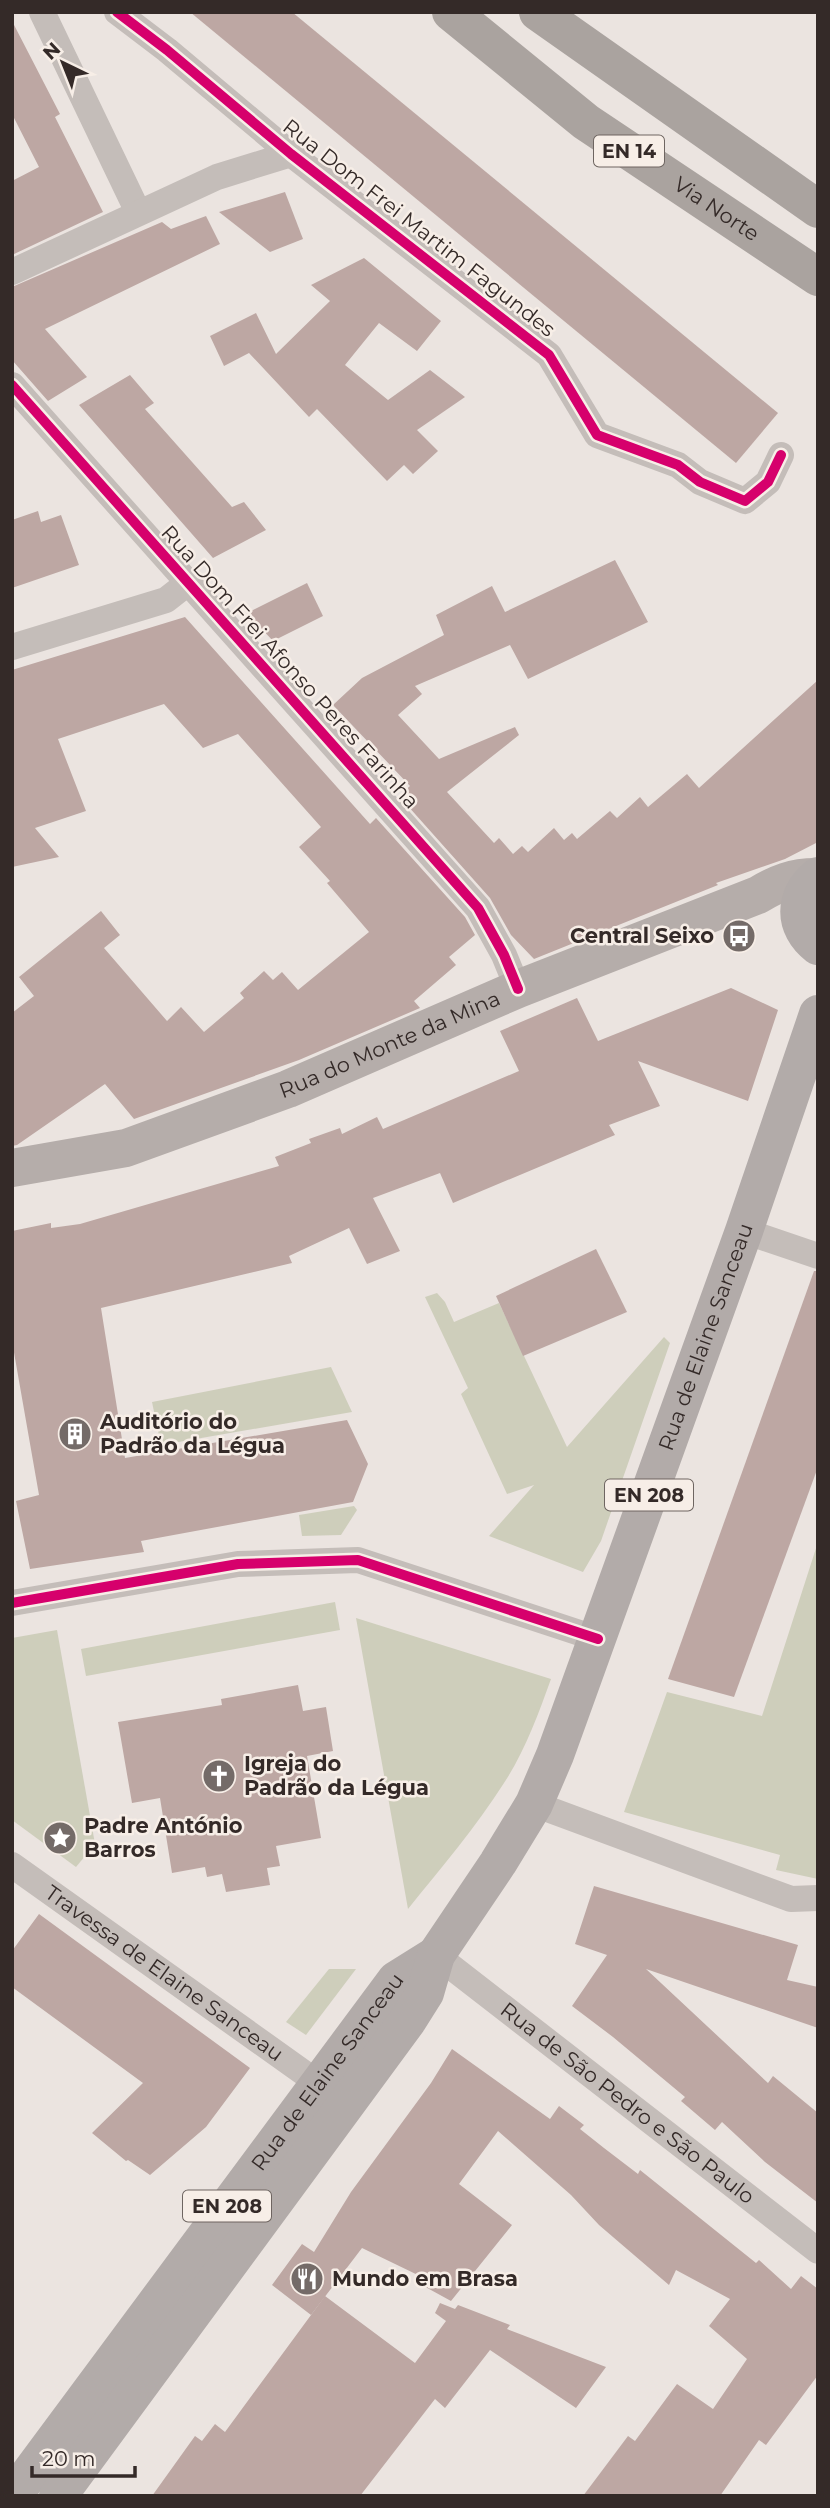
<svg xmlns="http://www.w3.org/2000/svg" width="830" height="2508" font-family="Montserrat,sans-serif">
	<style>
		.green { fill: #cecebb }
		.building { fill: #bda7a3 }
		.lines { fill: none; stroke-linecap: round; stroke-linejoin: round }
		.street { stroke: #c4bdb9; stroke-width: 26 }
		.secondary { stroke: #b5adaa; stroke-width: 38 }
		.primary { stroke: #b2aba9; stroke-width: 38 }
		.highway { stroke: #aaa39f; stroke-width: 38 }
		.cycleway-casing { stroke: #f7eee7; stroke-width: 15 }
		.cycleway { stroke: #d6006c; stroke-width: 10 }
		.labels { text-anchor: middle; stroke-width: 5; stroke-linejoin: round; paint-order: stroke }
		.shield { fill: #f7eee7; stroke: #6e6561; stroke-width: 2 }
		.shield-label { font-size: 19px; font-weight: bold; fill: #342a28 }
		.street-label { font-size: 21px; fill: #342a28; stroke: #f7eee7 }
		.poi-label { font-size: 21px; font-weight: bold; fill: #342a28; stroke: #f7eee7; text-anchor: start }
	</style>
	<rect width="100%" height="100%" fill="#ebe4e0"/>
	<g class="green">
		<polygon points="437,1293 445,1302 454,1322 499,1303 567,1447 664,1337 670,1343 601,1541 583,1572 489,1536 534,1485 507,1494 461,1394 468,1388 425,1297"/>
		<polygon points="331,1367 352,1412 161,1445 152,1402"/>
		<polygon points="354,1506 357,1510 341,1535 302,1536 299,1515"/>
		<polygon points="818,1542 818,1879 776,1870 780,1855 624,1812 667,1692 762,1716"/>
		<polygon points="335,1602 340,1630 86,1676 81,1649"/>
		<path d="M356,1618L551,1679C538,1715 525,1751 504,1783C476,1827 441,1868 408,1909Z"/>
		<polygon points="57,1630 95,1844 76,1867 12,1820 12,1638"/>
		<polygon points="329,1969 356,1969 306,2035 286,2022"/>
	</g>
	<g class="building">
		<polygon points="190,12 292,12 778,413 736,463"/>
		<polygon points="12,21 60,114 55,117 103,212 12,255 12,181 39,167 12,114"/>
		<polygon points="285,192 303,239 270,252 219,212"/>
		<polygon points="206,216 220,244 45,329 87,377 48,401 12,360 12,287 162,222 171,229"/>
		<polygon points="364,258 441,321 417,351 379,323 345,365 388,400 430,370 465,397 417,430 438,451 413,474 404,465 387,481 317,409 309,417 249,353 224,366 210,336 256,313 276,354 330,301 311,285"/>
		<polygon points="130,375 154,403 145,409 232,507 244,502 266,530 213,558 79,405"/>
		<polygon points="38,511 41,522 61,515 79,565 12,588 12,520"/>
		<polygon points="615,560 648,622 528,679 510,645 415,686 422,694 398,715 439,759 515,727 519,735 447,792 494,843 499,838 513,854 522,846 528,852 554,828 564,840 572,833 577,839 610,811 617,818 640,797 648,807 687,774 699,788 818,680 818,842 785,859 716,883 718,885 534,959 511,935 490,898 399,796 410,786 333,705 362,678 444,635 436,615 492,586 505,612"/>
		<polygon points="307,583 323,616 273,641 247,613"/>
		<polygon points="185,617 370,824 376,818 465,917 475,935 449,957 456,965 414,1001 420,1008 299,1060 134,1119 105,1084 17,1145 12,1146 12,1013 34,996 19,977 101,911 120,935 104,948 167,1021 181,1007 204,1032 244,998 240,993 264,971 273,980 282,972 298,990 369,932 327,883 330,881 299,847 321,827 238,734 203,748 164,704 58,739 86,811 35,828 59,857 12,867 12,670"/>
		<polygon points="731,988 778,1010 748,1101 638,1061 660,1106 609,1125 615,1135 453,1203 440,1173 373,1198 400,1251 367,1264 349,1228 289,1256 292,1263 101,1308 125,1458 347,1420 368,1464 353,1502 141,1541 144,1552 30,1569 16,1501 39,1495 12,1341 12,1231 51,1223 51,1228 80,1224 279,1166 275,1157 311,1143 309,1139 340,1128 342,1134 377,1117 383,1129 519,1071 500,1031 577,998 598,1041"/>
		<polygon points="596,1249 627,1312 523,1356 496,1296"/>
		<polygon points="814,1271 818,1271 818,1467 734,1697 668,1679"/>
		<polygon points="298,1685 303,1711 326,1707 333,1751 307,1756 321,1838 276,1846 280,1866 267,1868 270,1885 226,1892 222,1874 207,1877 205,1867 172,1873 160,1798 132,1803 118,1722 222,1705 221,1699"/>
		<polygon points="594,1886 798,1945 787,1980 818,1987 818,2028 646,1969 768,2083 773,2076 818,2113 818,2203 765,2162 722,2122 715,2130 681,2101 685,2097 613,2037 572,2006 607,1955 575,1944"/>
		<polygon points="39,1914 250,2068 206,2127 150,2175 128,2160 126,2161 92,2133 143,2083 12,1987 12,1951"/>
		<polygon points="452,2049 550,2119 559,2106 584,2125 580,2129 604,2148 638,2174 640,2170 756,2263 759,2260 791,2289 801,2276 818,2289 818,2375 766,2445 759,2440 720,2496 583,2496 628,2436 635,2441 677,2384 713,2409 747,2359 709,2326 730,2299 676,2270 669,2285 599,2225 571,2195 498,2131 459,2184 512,2225 451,2301 420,2284 424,2278 362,2248 311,2315 272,2285 302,2244 314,2252 351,2192 431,2083"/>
		<polygon points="325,2296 415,2363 446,2321 435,2313 440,2303 455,2309 458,2305 510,2325 507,2329 606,2367 576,2408 490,2350 445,2408 435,2399 360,2496 152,2496 195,2436 202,2441 215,2424 225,2432"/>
	</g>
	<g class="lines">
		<g class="street">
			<polyline points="42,12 138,212"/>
			<polyline points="117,12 167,50 291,154 549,355 597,435 678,465 700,482 745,501 768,482 781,455"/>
			<polyline points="12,272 217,177 291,154"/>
			<polyline points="12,385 478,908 504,955 518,989"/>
			<polyline points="12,647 166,600 189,582"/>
			<polyline points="744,1231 818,1256"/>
			<polyline points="12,1603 238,1564 358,1560 598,1639"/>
			<polyline points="534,1804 791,1899 818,1898"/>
			<path id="s1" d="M12,1865L318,2083"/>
			<path id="s2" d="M436,1955L818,2251"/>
		</g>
		<path class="secondary" id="s3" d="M12,1168L126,1148L288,1089L518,989L758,895C778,883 793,877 816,877"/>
		<g class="primary">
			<path d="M818,876C793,896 793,927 818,946"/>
			<path id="s4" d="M13,2496L396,1980L436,1955"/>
			<path id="s5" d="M58,2496L408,2020L425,1993L436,1955L498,1863L534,1804L555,1755L744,1231L818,1014"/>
		</g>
		<g class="highway">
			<path id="s6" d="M451,12L586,122L818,277"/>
			<polyline points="538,12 818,209"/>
		</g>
		<defs>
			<g id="cycleway">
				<polyline points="117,12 167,50 291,154 549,355 597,435 678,465 700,482 745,501 768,482 781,455"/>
				<polyline points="12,385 478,908 504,955 518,989"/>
				<polyline points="12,1603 238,1564 358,1560 598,1639"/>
			</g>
		</defs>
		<use href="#cycleway" class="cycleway-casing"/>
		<use href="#cycleway" class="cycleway"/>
	</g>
	<defs>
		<symbol id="bus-disc" viewBox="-11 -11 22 22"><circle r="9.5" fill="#746b68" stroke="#f7eee7"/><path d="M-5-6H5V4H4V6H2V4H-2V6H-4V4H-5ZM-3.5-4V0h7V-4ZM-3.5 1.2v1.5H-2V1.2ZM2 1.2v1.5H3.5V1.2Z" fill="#fff"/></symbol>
		<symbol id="building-disc" viewBox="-11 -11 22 22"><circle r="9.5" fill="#746b68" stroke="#f7eee7"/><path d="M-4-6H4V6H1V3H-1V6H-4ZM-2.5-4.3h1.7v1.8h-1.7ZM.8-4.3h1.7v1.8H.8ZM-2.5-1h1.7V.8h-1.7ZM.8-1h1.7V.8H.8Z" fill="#fff"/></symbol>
		<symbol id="church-disc" viewBox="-11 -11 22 22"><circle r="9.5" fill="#746b68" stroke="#f7eee7"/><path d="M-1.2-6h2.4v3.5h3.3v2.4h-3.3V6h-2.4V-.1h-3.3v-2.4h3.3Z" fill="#fff"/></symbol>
		<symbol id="sight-disc" viewBox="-11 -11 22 22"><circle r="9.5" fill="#746b68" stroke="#f7eee7"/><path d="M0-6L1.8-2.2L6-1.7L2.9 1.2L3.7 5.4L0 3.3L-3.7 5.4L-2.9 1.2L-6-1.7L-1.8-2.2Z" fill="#fff"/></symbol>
		<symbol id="restaurant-disc" viewBox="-11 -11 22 22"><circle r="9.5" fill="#746b68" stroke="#f7eee7"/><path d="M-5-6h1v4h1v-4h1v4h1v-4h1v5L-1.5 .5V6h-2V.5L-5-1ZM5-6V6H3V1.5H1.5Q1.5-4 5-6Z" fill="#fff"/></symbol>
	</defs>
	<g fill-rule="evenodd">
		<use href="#bus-disc" x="720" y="917" width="38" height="38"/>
		<use href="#building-disc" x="56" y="1415" width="38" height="38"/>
		<use href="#church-disc" x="200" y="1757" width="38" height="38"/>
		<use href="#sight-disc" x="41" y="1819" width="38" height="38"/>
		<use href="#restaurant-disc" x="288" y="2260" width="38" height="38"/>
	</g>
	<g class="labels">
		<g class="shield">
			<rect x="594" y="135.5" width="70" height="31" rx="5"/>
			<rect x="605" y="1479.5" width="88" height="31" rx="5"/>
			<rect x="183" y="2190.5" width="88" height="31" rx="5"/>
		</g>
		<g class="shield-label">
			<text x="629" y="158">EN 14</text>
			<text x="649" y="1502">EN 208</text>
			<text x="227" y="2213">EN 208</text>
		</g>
		<g class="street-label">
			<text dy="7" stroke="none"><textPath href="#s6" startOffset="331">Via Norte</textPath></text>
			<text transform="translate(419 228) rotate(38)" y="7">Rua Dom Frei Martim Fagundes</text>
			<text transform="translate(290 667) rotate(48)" y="7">Rua Dom Frei Afonso Peres Farinha</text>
			<text dy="7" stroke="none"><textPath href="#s3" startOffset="399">Rua do Monte da Mina</textPath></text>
			<text dy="7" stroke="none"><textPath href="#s5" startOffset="1340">Rua de Elaine Sanceau</textPath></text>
			<text dy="7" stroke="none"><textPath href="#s1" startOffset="187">Travessa de Elaine Sanceau</textPath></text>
			<text dy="7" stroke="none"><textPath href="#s4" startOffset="528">Rua de Elaine Sanceau</textPath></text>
			<text dy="7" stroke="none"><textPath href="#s2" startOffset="242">Rua de São Pedro e São Paulo</textPath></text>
		</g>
		<g class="poi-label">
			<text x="714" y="943" text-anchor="end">Central Seixo</text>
			<text x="100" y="1429">Auditório do<tspan x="100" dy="24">Padrão da Légua</tspan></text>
			<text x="244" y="1771">Igreja do<tspan x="244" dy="24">Padrão da Légua</tspan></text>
			<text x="84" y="1833">Padre António<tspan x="84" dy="24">Barros</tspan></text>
			<text x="332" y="2286">Mundo em Brasa</text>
		</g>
	</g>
	<rect width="830" height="2508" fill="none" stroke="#342a28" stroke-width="28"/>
	<g transform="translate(63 63) rotate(317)" stroke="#f7eee7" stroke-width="5" paint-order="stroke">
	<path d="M0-5L12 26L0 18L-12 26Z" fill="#342a28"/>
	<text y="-10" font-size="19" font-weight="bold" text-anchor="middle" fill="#342a28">N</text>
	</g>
	<path d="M32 2466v10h103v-10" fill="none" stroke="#342a28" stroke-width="3.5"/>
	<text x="42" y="2466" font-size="21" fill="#342a28" stroke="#f7eee7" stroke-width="5" paint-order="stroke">20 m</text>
</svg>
